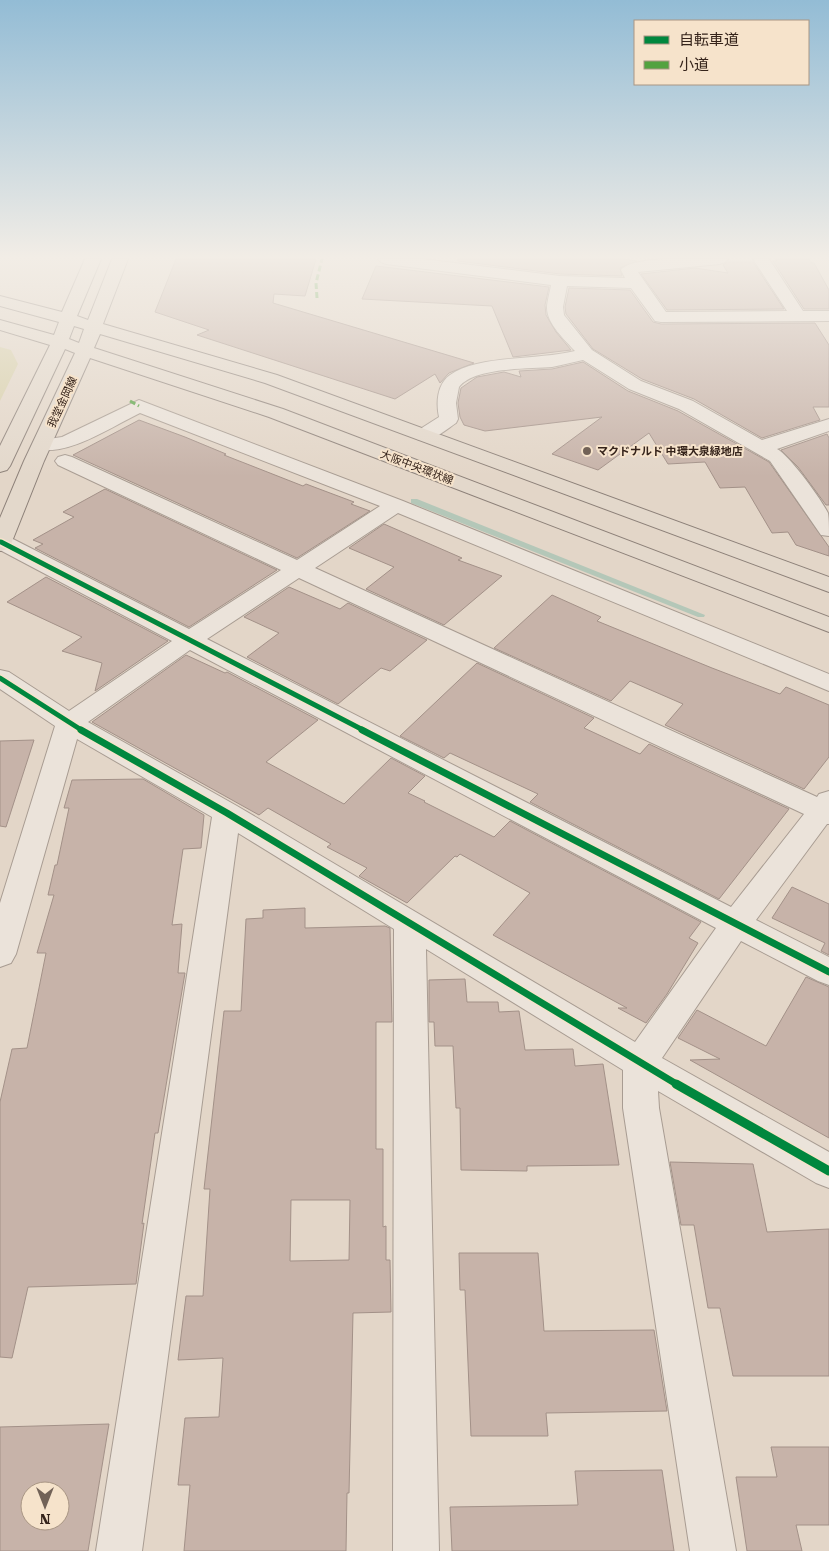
<svg xmlns="http://www.w3.org/2000/svg" width="829" height="1551" font-family="'Roboto Serif','Noto Sans JP',serif">
	<style>
		.green { fill: #d7cfa9 }
		.lines { fill: none; stroke-linecap: round; stroke-linejoin: round }
		.stream { fill: #b4c7b8; fill-rule: evenodd }
		.building { fill: #c7b3a9; stroke: #a39188; fill-rule: evenodd }
		.minor-casing { stroke: #a89c92; stroke-width: 2 }
		.major-casing { stroke: #8d8179; stroke-width: 2 }
		.minor { fill: #ebe3da; fill-rule: evenodd }
		.major { fill: #e3d8cb; fill-rule: evenodd }
		.quiet { stroke: #53a240; stroke-width: 3; stroke-dasharray: 6 3; stroke-linecap: butt }
		.cycleway-far2-casing { stroke: #f6e3cb; stroke-width: 8 }
		.cycleway-far1-casing { stroke: #f6e3cb; stroke-width: 10 }
		.cycleway-casing { stroke: #f6e3cb; stroke-width: 12 }
		.cycleway-far2 { stroke: #00873e; stroke-width: 5 }
		.cycleway-far1 { stroke: #00873e; stroke-width: 7 }
		.cycleway { stroke: #00873e; stroke-width: 9 }
		.poi-dot { fill: #726257; stroke: #f6e3cb; stroke-width: 2 }
		.labels { text-anchor: middle; stroke-width: 4; stroke-linejoin: round; paint-order: stroke }
		.far-street-label { font-size: 11px; fill: #35231a; stroke: #f6e3cb }
		.far-poi-label { font-size: 11px; font-weight: bold; fill: #35231a; stroke: #f6e3cb; text-anchor: start }
	</style>
	<rect width="100%" height="100%" fill="#e3d6c8"/>
	<polygon class="green" points="0,347 11,350 18,364 0,401"/>
	<g class="lines">
		<polygon class="stream" points="411,499 417,499 705,615 704,617 698,617 411,503"/>
	</g>
	<g class="building">
		<polygon points="176,259 316,259 305,296 274,294 273,303 474,363 449,373 440,383 435,374 395,399 197,335 209,330 155,312"/>
		<polygon points="457,259 623,259 637,261 620,268 622,276 560,274 458,261"/>
		<polygon points="776,259 809,259 812,263 814,263 829,290 829,309 804,309 773,261 777,261"/>
		<polygon points="727,262 753,262 784,309 667,310 641,274 695,268 728,273 723,265"/>
		<polygon points="376,266 549,287 545,305 546,315 556,332 571,350 513,357 492,306 362,299"/>
		<polygon points="569,288 630,290 653,322 661,324 815,323 829,345 829,407 813,407 820,420 762,438 694,399 642,379 593,349 566,314 565,307"/>
		<polygon points="583,362 628,391 678,411 769,462 829,547 829,556 796,545 788,532 772,533 745,487 720,488 705,462 668,464 649,433 598,470 552,454 602,417 485,431 464,425 460,417 458,403 461,388 477,377 504,372 521,377 519,371 552,369"/>
		<polygon points="139,420 185,437 226,454 224,455 303,486 306,484 354,502 351,504 370,511 297,558 73,455"/>
		<polygon points="827,434 829,438 829,505 826,505 798,467 781,450"/>
		<polygon points="105,489 277,570 189,627 35,548 43,544 33,540 74,517 63,512"/>
		<polygon points="384,524 462,558 458,560 502,576 444,625 366,589 394,567 349,548"/>
		<polygon points="46,577 168,641 95,691 102,663 62,651 82,637 7,602"/>
		<polygon points="289,587 340,609 348,603 427,640 390,671 381,668 338,704 247,657 279,633 244,617"/>
		<polygon points="552,595 601,617 597,621 712,668 780,694 786,687 829,705 829,757 804,789 665,725 683,704 630,681 611,701 494,648"/>
		<polygon points="186,655 225,673 227,672 318,720 266,762 344,804 391,758 425,776 408,793 425,801 424,802 494,837 510,821 701,922 689,938 698,943 667,994 646,1023 618,1008 627,1008 493,935 530,893 460,854 457,857 455,856 407,903 359,876 367,868 327,847 331,844 268,808 259,815 92,722"/>
		<polygon points="477,663 594,718 584,728 640,754 649,744 789,809 719,899 530,802 538,794 450,753 444,758 400,736"/>
		<polygon points="34,740 6,827 0,826 0,741"/>
		<polygon points="143,779 204,815 201,848 183,849 172,925 182,924 178,973 185,973 158,1133 155,1133 142,1224 144,1223 136,1284 28,1287 12,1358 0,1357 0,1102 12,1049 27,1048 46,953 37,953 54,895 48,895 55,865 57,865 69,808 64,808 72,780"/>
		<polygon points="792,887 829,904 829,955 821,951 825,943 772,918"/>
		<path d="M305,908V928L385,926L390,928L392,1022H376V1149H383V1227L386,1226V1260H390L391,1312L353,1313L349,1493H347L346,1551H184L190,1485H178L185,1418L219,1417L223,1358L178,1360L186,1296H203L210,1189H204L224,1011H241L246,919L263,918V910ZM291,1200H350L349,1260L290,1261Z"/>
		<polygon points="806,977 829,987 829,1138 690,1060 720,1059 678,1038 697,1010 766,1046"/>
		<polygon points="465,979 467,1002 498,1002 499,1012 519,1011 525,1050 573,1049 575,1066 603,1064 619,1165 527,1166 527,1171 461,1170 460,1108 456,1108 453,1046 435,1046 434,1022 429,1022 429,980"/>
		<polygon points="670,1162 753,1164 767,1232 829,1229 829,1376 733,1376 720,1308 708,1308 694,1225 681,1225"/>
		<polygon points="459,1253 538,1253 544,1331 654,1330 667,1411 546,1413 548,1436 471,1436 465,1290 460,1290"/>
		<path d="M109,1424L88,1551H0V1427ZM30,1491H60V1521H30Z"/>
		<polygon points="771,1447 829,1447 829,1525 796,1525 802,1551 747,1551 736,1477 777,1477"/>
		<polygon points="662,1470 674,1551 452,1551 450,1507 578,1505 575,1471"/>
	</g>
	<g class="lines">
		<defs>
			<g id="minor">
				<path d="M378,259H422L560,276L625,278L621,270C632,255 708,259 728,259L725,262L720,264L638,272L666,312L787,311L753,259H769L803,311H829V321L661,322L655,321L631,288L567,286L563,307L564,315L592,350L641,381L693,401L762,440L829,419V431L777,449C790,456 821,499 828,513C829,519 829,530 829,536L821,535L770,461L679,409L629,389L583,360C573,362 563,365 552,367C529,369 474,367 459,387L456,403L458,419L456,423C444,431 432,443 417,439L414,435L417,431L439,417C436,403 437,384 450,375C478,355 540,360 575,351C565,340 547,324 547,308C547,301 550,292 551,285L386,264L381,262Z"/>
				<path d="M139,400L403,501L829,674V691L398,513L315,568L817,797L819,794L829,791V824H827L756,920L829,957V985L818,981L741,941L662,1058L829,1152V1188L816,1183L658,1091L659,1108L736,1551H690L623,1108V1070L426,949L439,1551H393L394,929L238,833L142,1551H96L212,817L77,739L16,954L11,963L0,967V903L55,726L0,689V670L9,672L69,711L172,641L0,550V536L9,537L189,629L281,570L58,465L55,461L58,457L65,455L72,457L297,560L380,506L140,413C111,427 68,457 35,449L32,445L35,441L62,437ZM299,578L804,814L731,907L207,639ZM190,650L716,928L635,1042L237,806L88,722Z"/>
			</g>
			<path id="major" d="M85,259H101L77,316L88,320L112,259H128L103,324L277,375L829,577V592L265,383L100,334L94,348L283,409L829,617V632L269,417L90,358L44,461L11,544L8,549L0,551V518L24,461L75,353L65,349L10,466L7,470L0,472V446L50,345L0,330V320L54,335L59,322L0,306V296L62,312ZM74,326L84,329L79,343L69,339Z"/>
		</defs>
		<use href="#minor" class="minor-casing"/>
		<use href="#major" class="major-casing"/>
		<use href="#minor" class="minor"/>
		<use href="#major" class="major"/>
		<g class="quiet">
			<polyline points="317,298 316,283 322,259"/>
			<polyline points="130,401 139,406"/>
		</g>
		<defs>
			<g id="cycleway-far2">
				<polyline points="1,542 365,731"/>
				<polyline points="0,678 83,731"/>
			</g>
			<g id="cycleway-far1">
				<polyline points="81,730 227,813 678,1085"/>
				<polyline points="362,730 829,972"/>
			</g>
			<polyline id="cycleway" points="676,1084 829,1171"/>
		</defs>
		<use href="#cycleway-far2" class="cycleway-far2-casing"/>
		<use href="#cycleway-far1" class="cycleway-far1-casing"/>
		<use href="#cycleway" class="cycleway-casing"/>
		<use href="#cycleway-far2" class="cycleway-far2"/>
		<use href="#cycleway-far1" class="cycleway-far1"/>
		<use href="#cycleway" class="cycleway"/>
	</g>
	<linearGradient id="sky" x2="0" y2="1"><stop stop-color="#93bcd5"/><stop offset="0.54" stop-color="#f2ede6"/><stop offset="1" stop-color="#f2ede6" stop-opacity="0"/></linearGradient>
	<rect width="829" height="476" fill="url(#sky)"/>
	<circle class="poi-dot" cx="587" cy="451" r="5"/>
	<g class="labels">
		<g class="far-street-label">
			<text transform="translate(62 402) rotate(-65)" y="4">我堂金岡線</text>
			<text transform="translate(417 467) rotate(21)" y="4">大阪中央環状線</text>
		</g>
		<g class="far-poi-label">
			<text x="597" y="455">マクドナルド 中環大泉緑地店</text>
		</g>
	</g>
	<rect x="634" y="20" width="175" height="65" fill="#f6e3cb" stroke="#a99684"/>
	<rect x="644" y="36" width="25" height="8" fill="#00873e" stroke="#a99684"/>
	<text x="679" y="45" font-size="15" fill="#35231a">自転車道</text>
	<rect x="644" y="61" width="25" height="8" fill="#53a240" stroke="#a99684"/>
	<text x="679" y="70" font-size="15" fill="#35231a">小道</text>
	<g transform="translate(45 1506) rotate(180)"><circle r="24" fill="#f6e3cb" stroke="#a99684"/>
	<path d="M0-4L9 19L0 12L-9 19Z" fill="#726257"/>
	<text y="-8" font-size="14" font-weight="bold" text-anchor="middle" fill="#35231a">N</text>
	</g>
</svg>
